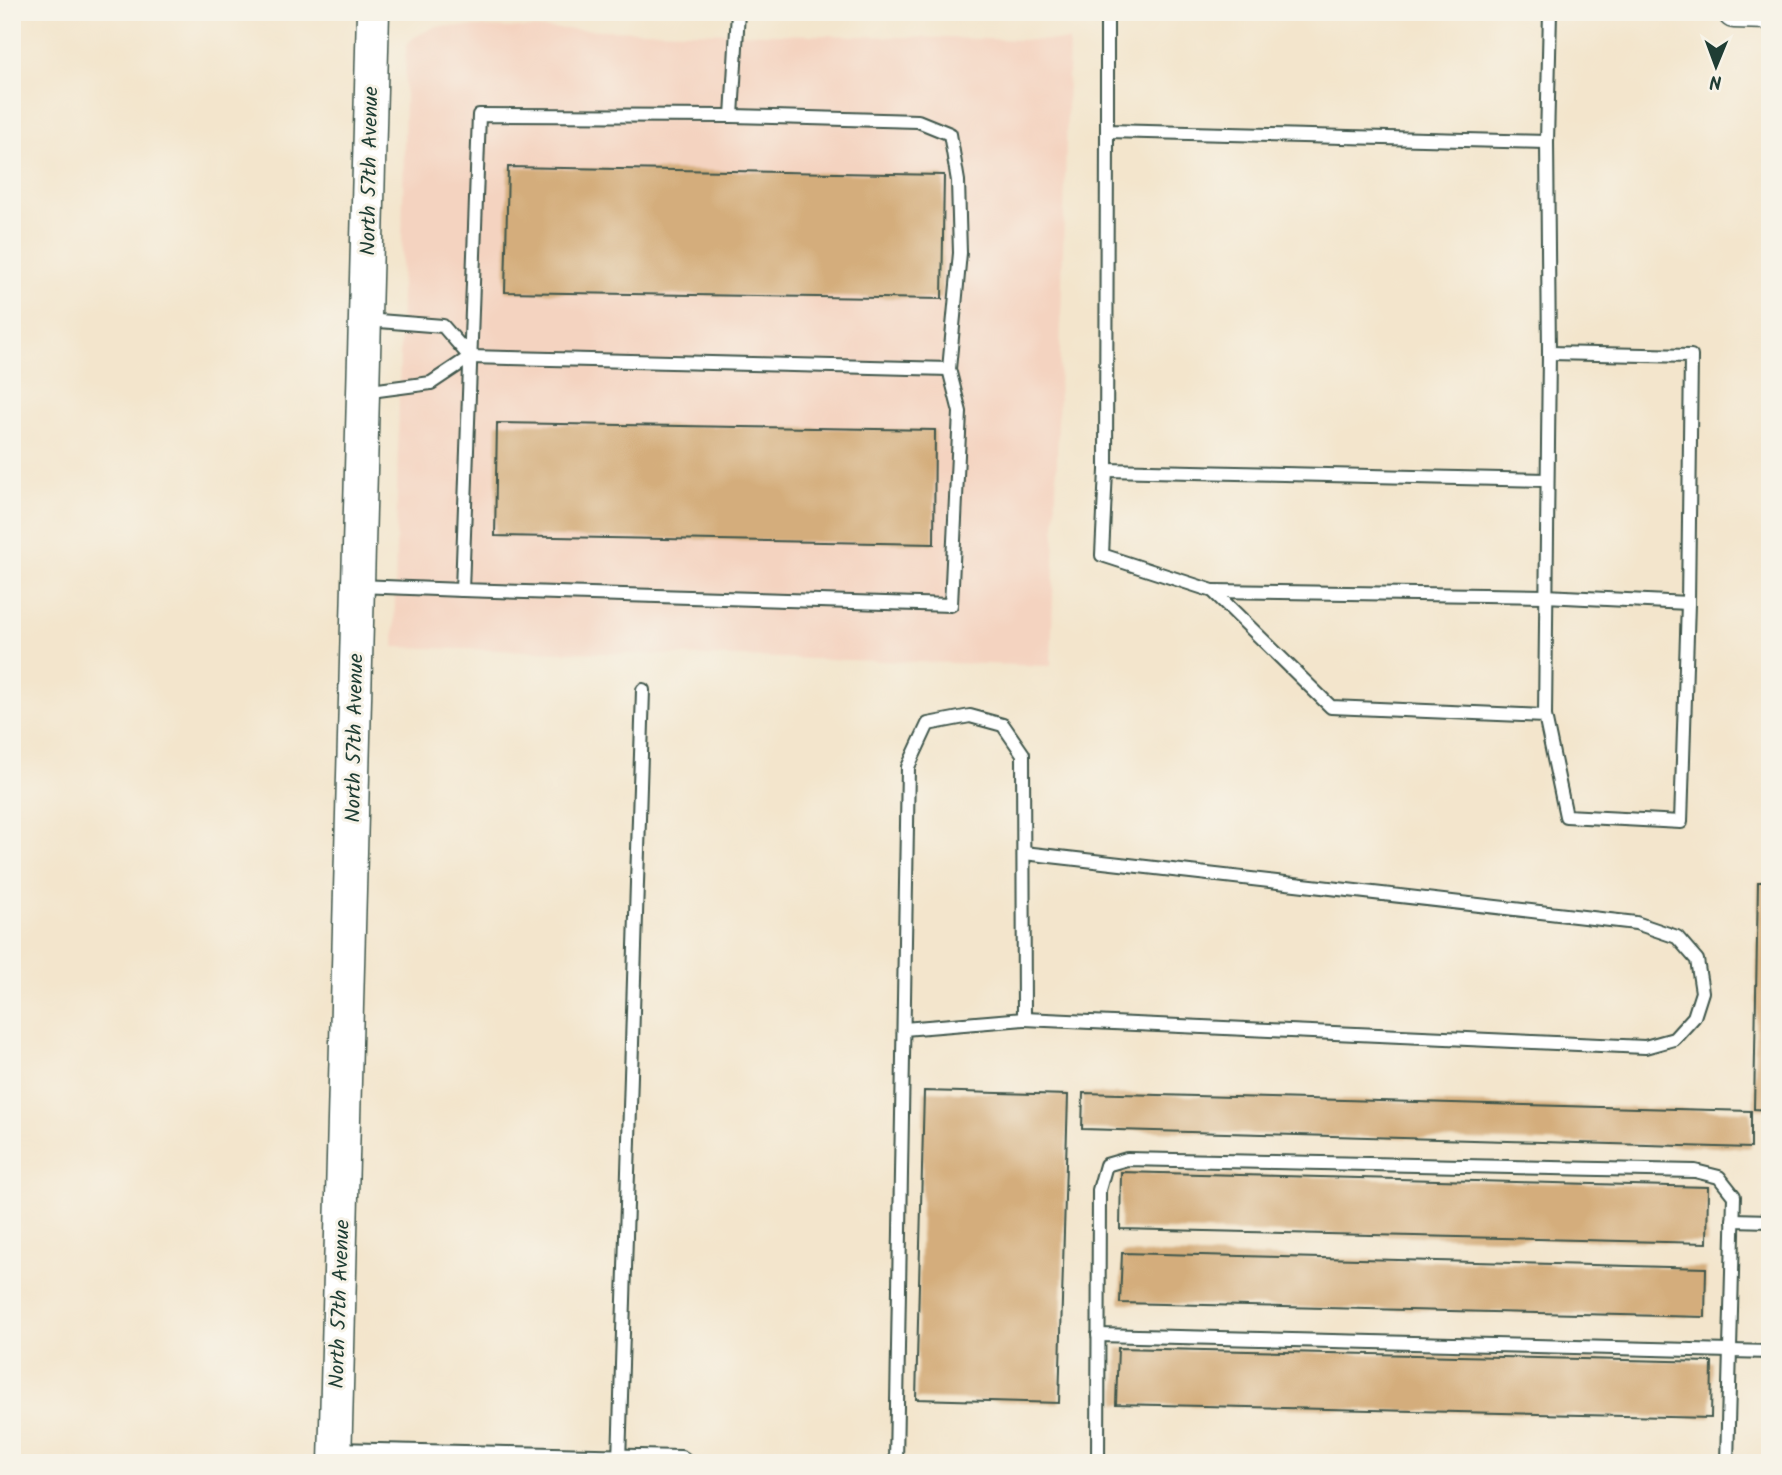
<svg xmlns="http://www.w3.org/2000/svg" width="1782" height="1475" font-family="Kalam,sans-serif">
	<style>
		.built { fill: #f4d3c0 }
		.building { fill: #d4ad7c }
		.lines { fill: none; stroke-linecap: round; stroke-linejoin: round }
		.service-casing { stroke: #3f564b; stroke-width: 16 }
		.minor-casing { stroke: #3f564b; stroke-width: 28 }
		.tertiary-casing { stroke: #3f564b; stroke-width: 35 }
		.service { stroke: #fff; stroke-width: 12 }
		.minor { stroke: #fff; stroke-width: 24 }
		.tertiary { stroke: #fff; stroke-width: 32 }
		.labels { text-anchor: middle; stroke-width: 6; stroke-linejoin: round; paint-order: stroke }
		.street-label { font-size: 21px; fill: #1f3d34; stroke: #f7f3e8 }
	</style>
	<rect width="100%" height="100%" fill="#f7f3e8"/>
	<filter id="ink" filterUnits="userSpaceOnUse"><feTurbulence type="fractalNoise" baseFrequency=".0143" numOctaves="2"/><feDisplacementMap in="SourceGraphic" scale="14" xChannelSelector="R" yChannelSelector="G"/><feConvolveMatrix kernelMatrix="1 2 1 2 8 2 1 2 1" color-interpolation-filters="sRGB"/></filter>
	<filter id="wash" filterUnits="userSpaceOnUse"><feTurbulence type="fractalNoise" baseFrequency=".00686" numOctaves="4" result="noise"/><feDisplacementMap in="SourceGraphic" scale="28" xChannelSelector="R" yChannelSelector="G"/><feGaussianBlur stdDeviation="1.57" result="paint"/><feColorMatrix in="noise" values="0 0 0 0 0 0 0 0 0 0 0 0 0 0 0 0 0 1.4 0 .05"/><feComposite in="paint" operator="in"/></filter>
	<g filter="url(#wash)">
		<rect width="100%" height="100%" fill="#f3e5cc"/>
		<polygon class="built" points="436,26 1069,41 1051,666 394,647 406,45 413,38"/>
		<g id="blocks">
			<g class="building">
				<polygon points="508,167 944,175 942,299 505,292"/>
				<polygon points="497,423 935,430 934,544 495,536"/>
				<polygon points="1758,882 1770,882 1770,1110 1754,1109"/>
				<polygon points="924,1091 1068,1095 1059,1403 916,1399"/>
				<polygon points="1083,1093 1751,1111 1751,1148 1082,1129"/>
				<polygon points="1121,1172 1708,1187 1707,1243 1120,1229"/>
				<polygon points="1122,1253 1706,1268 1705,1317 1120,1303"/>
				<polygon points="1118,1348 1712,1362 1711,1418 1116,1404"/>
			</g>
		</g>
	</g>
	<g filter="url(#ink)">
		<use href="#blocks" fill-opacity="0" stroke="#3f564b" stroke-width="2"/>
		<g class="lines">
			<defs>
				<g id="service">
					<polyline points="1107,12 1107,131 1547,142 1550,12"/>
					<polyline points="732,116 918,121 950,134 958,181 960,253 949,369 960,412 951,605 462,590 479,115 732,116 738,12"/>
					<polyline points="1107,131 1106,470 1102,555 1213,591 1331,707 1545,716 1549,353 1547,142"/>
					<polyline points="470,357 949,369"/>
					<polyline points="363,392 431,383 470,357 443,326 366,320"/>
					<polyline points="1106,470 1546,480"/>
					<polyline points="358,586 462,590"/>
					<polyline points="1213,591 1545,596 1688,603 1691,356 1549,353"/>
					<polyline points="1545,716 1566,816 1681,822 1688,603"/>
					<polyline points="1024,853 1636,923 1677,937 1697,960 1702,992 1694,1017 1674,1039 1645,1047 1024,1019"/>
					<polyline points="1733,1220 1770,1221"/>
					<polyline points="1098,1335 1770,1352"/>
					<polyline points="619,1461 643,690"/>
					<polyline points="896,1463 908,767 928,724 970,716 1003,725 1023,754 1024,1019 904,1029"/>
					<polyline points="1098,1463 1099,1190 1106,1165 1127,1159 1695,1171 1719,1177 1734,1196 1727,1463"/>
				</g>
				<polyline id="minor" points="335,1455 680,1463"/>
				<g id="tertiary">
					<polyline points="1734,12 1770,13"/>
					<polyline points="335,1463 373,12"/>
				</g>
			</defs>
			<use href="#service" class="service-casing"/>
			<use href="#minor" class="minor-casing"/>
			<use href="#tertiary" class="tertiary-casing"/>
			<use href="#service" class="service"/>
			<use href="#minor" class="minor"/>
			<use href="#tertiary" class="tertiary"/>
		</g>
	</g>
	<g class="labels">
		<g class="street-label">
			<text transform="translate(369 171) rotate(-89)" y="7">North 57th Avenue</text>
			<text transform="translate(354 738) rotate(-89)" y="7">North 57th Avenue</text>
			<text transform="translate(339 1304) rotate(-88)" y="7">North 57th Avenue</text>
		</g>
	</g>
	<rect width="1782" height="1475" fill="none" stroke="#f7f3e8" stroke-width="42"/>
	<g transform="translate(1716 66) rotate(181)" stroke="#f7f3e8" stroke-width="5" paint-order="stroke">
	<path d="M0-5L12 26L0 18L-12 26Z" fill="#1f3d34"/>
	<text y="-10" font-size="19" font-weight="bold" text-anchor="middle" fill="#1f3d34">N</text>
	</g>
</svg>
